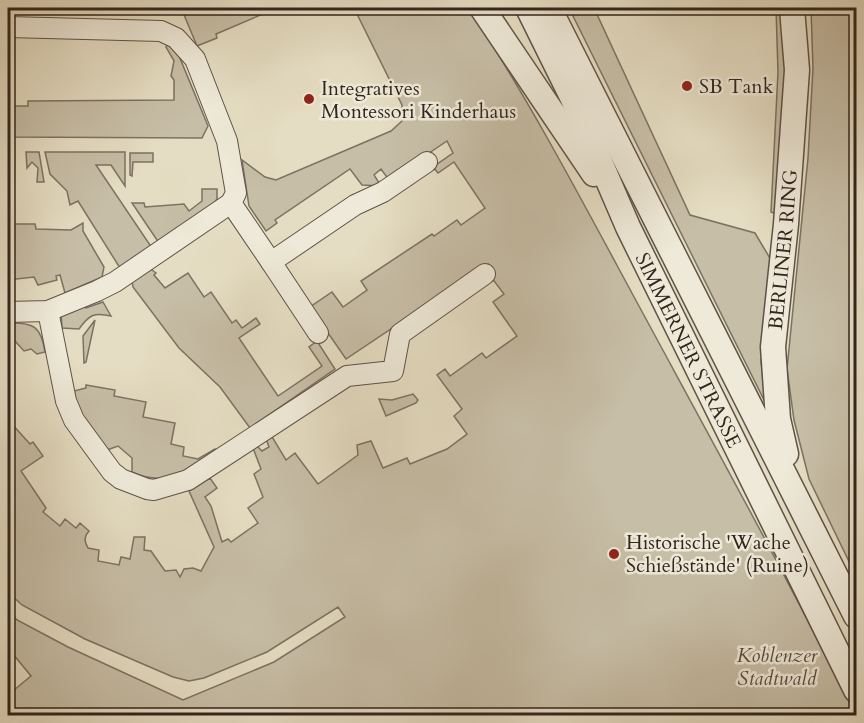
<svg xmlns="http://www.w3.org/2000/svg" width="864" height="723" font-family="Cardo,serif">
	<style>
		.green { fill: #c7bea7; stroke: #7c7262; stroke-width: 1.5 }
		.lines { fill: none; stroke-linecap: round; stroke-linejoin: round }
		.minor-casing { stroke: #5f5347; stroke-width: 22 }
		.tertiary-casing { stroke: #5f5347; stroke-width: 27 }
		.minor { stroke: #eee9d8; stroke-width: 20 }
		.tertiary { stroke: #eee9d8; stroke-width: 24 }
		.poi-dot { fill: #8f2418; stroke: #eee9d8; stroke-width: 2 }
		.labels { text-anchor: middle; stroke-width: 5; stroke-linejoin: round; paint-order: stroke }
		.poi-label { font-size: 20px; fill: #32251e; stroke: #eee9d8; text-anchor: start }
		.street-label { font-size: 20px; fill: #32251e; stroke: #eee9d8 }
		.park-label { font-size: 20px; font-style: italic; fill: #574b40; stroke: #eee9d8 }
	</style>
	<rect width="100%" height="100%" fill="#e5ddc3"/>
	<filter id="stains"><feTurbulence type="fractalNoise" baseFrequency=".00333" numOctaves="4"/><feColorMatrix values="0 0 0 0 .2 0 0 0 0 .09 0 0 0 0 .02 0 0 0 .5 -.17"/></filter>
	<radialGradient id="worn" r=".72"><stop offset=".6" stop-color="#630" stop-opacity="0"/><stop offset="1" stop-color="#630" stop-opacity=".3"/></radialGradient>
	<g class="green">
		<polygon points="184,8 277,8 216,34 217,38 197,46 182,10"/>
		<path d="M354,8H469C534,108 589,214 646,319C717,450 789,581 856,715H8V695L31,676L8,648V610L17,620L68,647L183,700L274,662L345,617L338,607L267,652L204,678L189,681L173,677L85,639L22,605L8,592V413L11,423L30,444L33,442L43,456L21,471L46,508L43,512L60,526L65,519L76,528L80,523L89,531C84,537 84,541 88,548L99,550L98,561L119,565L121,557L130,559L134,537H145L144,550L151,551L165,571L176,570L180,577L184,569L193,568L201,571L214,547L189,491L210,478L217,488L205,497L211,506L222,542L228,539L231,542L258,523L248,508L263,497L254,474L261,469L253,448L256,445L262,451L269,447L266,439L271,435L286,460L295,453L318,484L358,455L357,445L371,441L383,468L407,458L410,464L447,449L467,434L454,416L462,409L437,375L445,369L450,376L482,353L486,358L517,336L493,302L504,294L491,277L488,264L346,359L310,307L332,292L343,307L367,290L361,281L432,234L434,236L457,220L461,225L485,208L454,162L438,173L433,167L453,153L447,141L389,180L381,169L374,175L381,186L362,185L350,169L275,220L277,223L266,231L249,206L242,160L265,177L276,180L391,131L402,121V105Z"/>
		<polygon points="569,8 594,8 690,215 755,233 771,260 761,361 766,404"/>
		<polygon points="776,8 784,8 786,72 776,214 771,212 778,72"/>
		<polygon points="811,8 856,8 856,576 809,479 794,420 787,369 808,158 813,68"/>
		<polygon points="168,44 179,56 208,126 202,138 8,137 8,106 28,106 28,101 174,100 174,80 171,76 174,61 166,47"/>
		<polygon points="26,152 39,152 44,182 37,182 38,168 32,162 27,168"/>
		<polygon points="45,152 125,152 125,186 111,165 96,165 152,248 120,268 78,201 70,205 67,191 50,174"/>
		<polygon points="130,153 153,153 153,162 133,162 132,176 130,175"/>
		<polygon points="202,189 217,189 217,199 212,206 159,243 132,203 144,203 145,207 184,204 189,211 202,201"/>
		<polygon points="83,223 83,231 104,267 102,277 65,293 60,275 56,276 57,280 38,285 34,277 8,280 8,231 13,231 13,224 35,224 36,229 71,230"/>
		<polygon points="148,267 156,273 154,275 165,288 188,273 204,297 211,292 232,323 236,320 242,328 256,318 260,324 239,338 278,396 322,366 309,347 317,341 335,369 250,428 220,387 179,348 133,287 132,281"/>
		<path d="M103,302L111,316C94,312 89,315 79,329L62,328L61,312L78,303L86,308Z"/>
		<polygon points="95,320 86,362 84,363 83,336"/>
		<path d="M8,323C33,322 41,326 45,352L37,354L31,349L24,351L15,341H8Z"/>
		<path d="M86,385L115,390L114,396L146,402L143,417L175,423L171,444L184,447L183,456L198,459L215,449L217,452C188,471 167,488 132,472V458L118,446L107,450L79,414L74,391L86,388Z"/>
		<polygon points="413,394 418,400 416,403 386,416 379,399 392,400"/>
	</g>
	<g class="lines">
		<defs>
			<g id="minor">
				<polyline points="8,27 161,31 176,38 195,59 227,141 236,193 231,203 115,282 97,291 48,311 8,312"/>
				<polyline points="231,203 271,262 355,205 383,192 427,162"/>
				<polyline points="271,262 318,333"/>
				<polyline points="48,311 66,401 74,420 112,472 121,479 147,489 154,490 188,480 347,376 393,371 400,334 485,274"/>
			</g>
			<g id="tertiary">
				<polyline points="482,8 594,174"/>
				<path id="s1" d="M528,8L573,99L628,227L856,690"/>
				<polyline points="549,8 856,616"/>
				<path id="s2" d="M786,454L778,419L773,347L786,224L797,70L792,8"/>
			</g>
		</defs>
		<use href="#minor" class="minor-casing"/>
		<use href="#tertiary" class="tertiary-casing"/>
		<use href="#minor" class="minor"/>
		<use href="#tertiary" class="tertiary"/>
	</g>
	<g class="poi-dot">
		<circle cx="687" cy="86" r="6"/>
		<circle cx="309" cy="99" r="6"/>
		<circle cx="614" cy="554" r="6"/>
	</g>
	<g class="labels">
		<g class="poi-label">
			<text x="699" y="93">SB Tank</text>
			<text x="321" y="95">Integratives<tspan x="321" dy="23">Montessori Kinderhaus</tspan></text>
			<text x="626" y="549">Historische 'Wache<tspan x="626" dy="23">Schießstände' (Ruine)</tspan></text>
		</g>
		<g class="street-label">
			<text dy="7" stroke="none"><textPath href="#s2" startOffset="206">BERLINER RING</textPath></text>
			<text dy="7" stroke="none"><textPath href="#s1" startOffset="378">SIMMERNER STRASSE</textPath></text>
		</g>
		<g class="park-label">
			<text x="777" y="662">Koblenzer<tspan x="777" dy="23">Stadtwald</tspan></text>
		</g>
	</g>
	<rect width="864" height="723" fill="none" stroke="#e5ddc3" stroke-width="30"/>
	<rect x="9" y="9" width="846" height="705" fill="none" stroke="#32251e" stroke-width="3"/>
	<rect x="15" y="15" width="834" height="693" fill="none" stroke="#32251e" stroke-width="1.5"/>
	<rect width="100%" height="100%" filter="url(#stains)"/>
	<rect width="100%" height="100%" fill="url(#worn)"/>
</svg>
